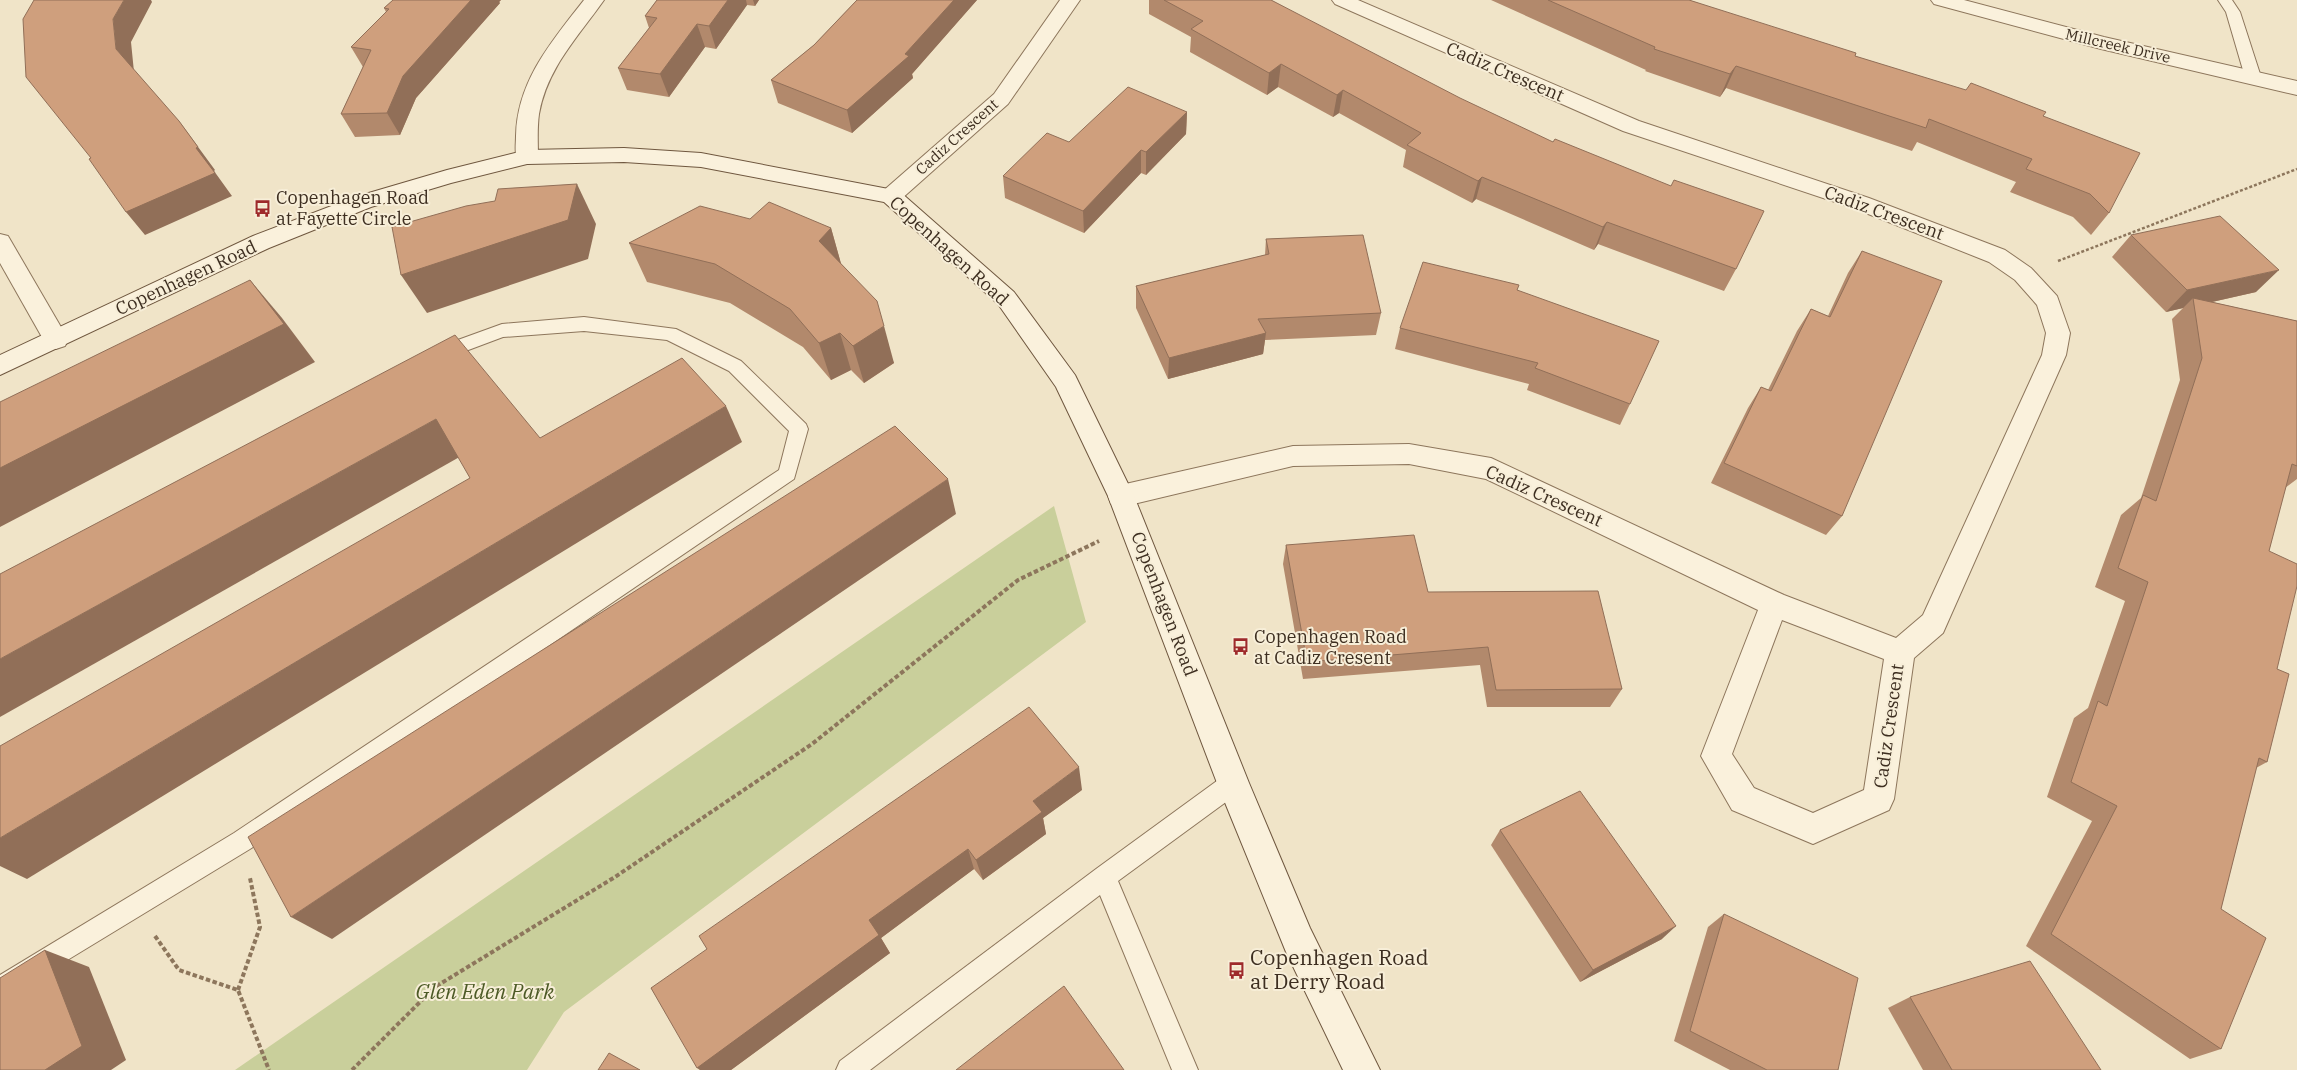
<svg xmlns="http://www.w3.org/2000/svg" width="2297" height="1070" font-family="'IBM Plex Serif',serif">
	<style>
		.green { fill: #c9cf9b }
		.lines { fill: none; stroke-linecap: round; stroke-linejoin: round }
		.lane-casing { stroke: #8d765c; stroke-width: 2 }
		.street-casing { stroke: #8d765c; stroke-width: 2 }
		.secondary-casing { stroke: #6f573f; stroke-width: 2 }
		.path-far1 { stroke: #8d765c; stroke-width: 2.5; stroke-dasharray: 3 2; stroke-linecap: butt }
		.path { stroke: #8d765c; stroke-width: 4; stroke-dasharray: 4.5 2.5; stroke-linecap: butt }
		.lane { fill: #faf1dc; fill-rule: evenodd }
		.street { fill: #faf1dc; fill-rule: evenodd }
		.secondary { fill: #faf1dc; fill-rule: evenodd }
		.wall { fill: #b2896c }
		.shaded-wall { fill: #916f58 }
		.building { fill: #cf9f7d; stroke: #916f58 }
		.labels { text-anchor: middle; stroke-width: 4; stroke-linejoin: round; paint-order: stroke }
		.far-street-label { font-size: 15px; fill: #3d2e20; stroke: #f7eed8 }
		.street-label { font-size: 18px; fill: #3d2e20; stroke: #f7eed8 }
		.poi-label { font-size: 18px; fill: #3d2e20; stroke: #f7eed8; text-anchor: start }
		.near-poi-label { font-size: 21px; fill: #3d2e20; stroke: #f7eed8; text-anchor: start }
		.near-park-label { font-size: 21px; font-style: italic; fill: #4d5a26; stroke: #f7eed8 }
	</style>
	<rect width="100%" height="100%" fill="#f0e4c8"/>
	<polygon class="green" points="1054,506 1086,622 564,1012 527,1070 235,1070"/>
	<g class="lines">
		<defs>
			<g id="lane">
				<polygon points="2218,0 2232,0 2240,12 2261,77 2258,80 2248,80 2245,77 2226,12"/>
				<polygon points="584,317 676,329 741,361 806,424 808,429 794,479 250,849 0,1001 0,975 234,833 779,470 789,431 729,371 667,340 584,331 503,337 439,361 433,359 430,354 433,349 502,324"/>
				<polygon points="1233,772 1241,775 1244,783 1241,791 1118,881 1198,1070 1172,1070 1100,895 870,1070 836,1070 840,1061 1096,869 1225,775"/>
			</g>
			<g id="street">
				<path d="M584,0H604C578,37 547,68 539,114C537,128 538,143 538,157L535,162L527,164L519,162C514,154 516,145 516,136C517,81 552,41 584,0Z"/>
				<polygon points="1060,0 1080,0 1008,104 899,201 891,204 883,201 880,196 883,191 994,94"/>
				<path d="M1332,0H1358L1639,121L1869,198L2005,250L2031,268L2057,296L2070,333L2066,355L1943,633L1914,658L1894,799L1889,810L1813,844L1732,810L1701,756L1758,610L1486,479L1409,464L1293,466L1121,507L1111,504L1108,496L1111,488L1121,485L1293,446L1409,444L1491,458L1784,595L1896,638L1923,615L2042,355L2046,333L2037,305L2015,280L1989,262L1853,208L1623,131L1335,4ZM1782,620L1884,659L1864,790L1813,813L1754,788L1732,754Z"/>
				<polygon points="1931,0 1964,0 2104,37 2297,81 2297,95 2101,49 1934,4"/>
				<polygon points="0,234 8,236 65,334 68,340 65,346 56,349 47,346 0,263"/>
			</g>
			<polygon id="secondary" points="624,148 701,153 899,191 1014,292 1075,375 1134,496 1249,783 1310,928 1380,1070 1343,1070 1286,952 1217,783 1108,496 1056,387 998,304 884,202 701,167 624,162 527,164 451,183 371,207 269,248 0,375 0,355 253,236 355,197 447,170 527,150"/>
		</defs>
		<use href="#lane" class="lane-casing"/>
		<use href="#street" class="street-casing"/>
		<use href="#secondary" class="secondary-casing"/>
		<polyline class="path-far1" points="2058,261 2297,169"/>
		<g class="path">
			<polyline points="155,936 179,970 238,990 269,1070"/>
			<polyline points="238,990 260,927 250,878"/>
			<polyline points="352,1070 435,987 615,877 812,744 1018,580 1099,541"/>
		</g>
		<use href="#lane" class="lane"/>
		<use href="#street" class="street"/>
		<use href="#secondary" class="secondary"/>
	</g>
	<g class="wall">
		<polygon points="393,0 501,0 499,2 500,3 416,98 400,135 355,137 341,114 363,67 351,47 386,12 384,8"/>
		<polygon points="657,0 759,0 755,6 747,5 716,49 705,47 669,97 627,90 618,68 649,28 645,16"/>
		<polygon points="857,0 977,0 912,74 913,78 852,133 778,103 771,80 814,45"/>
		<polygon points="1149,0 1271,0 1736,269 1724,291 1598,244 1594,250 1476,199 1472,203 1403,167 1406,150 1339,113 1333,117 1278,87 1267,95 1190,52 1191,37 1149,14"/>
		<polygon points="1491,0 1689,0 1855,56 2043,116 2109,213 2091,235 2073,217 2010,192 2016,182 1917,142 1912,151 1726,88 1720,97 1645,71 1646,70"/>
		<polygon points="1187,112 1186,134 1146,175 1141,173 1084,233 1005,198 1003,176 1069,142"/>
		<polygon points="750,219 831,228 841,264 894,363 864,383 851,370 831,380 803,347 730,303 647,282 629,243"/>
		<polygon points="2131,235 2256,292 2212,302 2297,321 2297,479 2285,488 2269,551 2277,669 2267,762 2256,768 2221,909 2221,1049 2190,1059 2026,946 2092,821 2047,797 2074,718 2088,708 2125,601 2095,587 2121,515 2141,498 2180,380 2172,319 2183,308 2166,312 2112,257"/>
		<polygon points="1266,239 1381,313 1376,335 1265,340 1263,354 1168,379 1136,308 1136,286 1265,255"/>
		<polygon points="1862,251 1842,516 1826,535 1711,483 1748,408 1761,387 1768,390 1797,331 1811,309 1828,316 1848,273"/>
		<polygon points="1517,290 1630,404 1620,425 1527,390 1529,384 1395,349 1400,328"/>
		<polygon points="1286,545 1428,592 1622,689 1610,707 1487,707 1480,665 1303,679 1283,564"/>
		<polygon points="1082,790 1043,818 1046,834 983,880 974,869 881,938 890,953 731,1070 700,1070 651,988"/>
		<polygon points="1500,830 1662,939 1580,982 1491,845"/>
		<polygon points="1724,914 1838,1070 1730,1070 1674,1041 1708,927"/>
		<polygon points="1910,997 2101,1070 1923,1070 1888,1008"/>
	</g>
	<g class="shaded-wall">
		<polygon points="124,0 151,0 152,2 131,42 134,72 116,49 113,19"/>
		<polygon points="471,0 501,0 499,2 500,3 416,98 400,135 387,113 403,76"/>
		<polygon points="728,0 746,0 747,5 716,49 709,26"/>
		<polygon points="753,0 759,0 755,6"/>
		<polygon points="954,0 977,0 912,74 913,78 852,133 847,110 905,54"/>
		<polygon points="697,24 705,47 669,97 660,74"/>
		<polygon points="1281,64 1278,87 1267,95 1269,73"/>
		<polygon points="1736,66 1726,88 1720,97 1730,74"/>
		<polygon points="1343,90 1339,113 1333,117 1337,95"/>
		<polygon points="1187,112 1186,134 1146,175 1146,152"/>
		<polygon points="179,121 215,170 214,171 232,196 145,235 126,212 196,148"/>
		<polygon points="1141,150 1141,173 1084,233 1083,211"/>
		<polygon points="1482,177 1476,199 1472,203 1478,181"/>
		<polygon points="577,184 596,224 588,259 427,313 401,275"/>
		<polygon points="1607,222 1598,244 1594,250 1603,227"/>
		<polygon points="831,228 842,267 819,241"/>
		<polygon points="2279,270 2256,292 2194,306 2193,298 2183,308 2166,312 2187,290"/>
		<polygon points="250,280 282,318 315,362 0,527 0,468"/>
		<polygon points="884,326 894,363 864,383 853,346"/>
		<polygon points="840,333 851,370 831,380 819,343"/>
		<polygon points="1266,333 1263,354 1168,379 1169,358"/>
		<polygon points="726,406 742,442 27,879 0,866 0,838"/>
		<polygon points="436,419 463,455 0,717 0,659"/>
		<polygon points="948,479 956,514 332,939 291,917"/>
		<polygon points="1079,767 1082,790 1043,818 1046,834 983,880 976,860 1033,801"/>
		<polygon points="968,849 974,869 881,938 890,953 731,1070 700,1070 697,1068 869,920"/>
		<polygon points="1676,926 1662,939 1580,982 1593,970"/>
		<polygon points="45,950 89,967 126,1060 111,1070 45,1070"/>
	</g>
	<g class="building">
		<polygon points="34,0 124,0 113,19 116,49 179,121 198,147 196,148 215,173 126,212 89,159 91,158 26,77 23,19"/>
		<polygon points="393,0 471,0 403,76 387,113 341,114 371,50 351,47 389,9 384,8"/>
		<polygon points="657,0 728,0 709,26 697,24 660,74 618,68 657,18 645,16"/>
		<polygon points="857,0 954,0 905,54 909,56 847,110 771,80 814,45"/>
		<polygon points="1164,0 1271,0 1460,98 1553,142 1555,139 1671,186 1674,180 1764,211 1736,269 1607,222 1603,227 1482,177 1478,181 1407,145 1421,133 1343,90 1337,95 1281,64 1269,73 1191,29 1203,21"/>
		<polygon points="1548,0 1689,0 1856,53 1855,56 1966,90 1971,83 2046,112 2043,116 2140,153 2109,213 2090,194 2026,169 2032,159 1929,119 1926,128 1736,66 1730,74 1654,49 1655,47"/>
		<polygon points="1128,87 1187,112 1146,152 1141,150 1083,211 1003,176 1047,133 1069,142"/>
		<polygon points="577,184 568,220 401,275 392,227 466,206 495,201 498,189"/>
		<polygon points="769,202 831,228 819,241 877,301 884,326 853,346 840,333 819,343 790,309 715,264 629,243 700,206 750,219"/>
		<polygon points="2220,216 2279,270 2187,290 2131,235"/>
		<polygon points="1363,235 1381,313 1258,319 1266,333 1169,358 1136,286 1269,254 1266,239"/>
		<polygon points="1862,251 1942,281 1842,516 1724,463 1761,387 1771,391 1811,309 1830,317"/>
		<polygon points="1423,262 1519,285 1517,290 1659,341 1630,404 1535,368 1538,363 1400,328"/>
		<polygon points="250,280 284,324 0,468 0,402"/>
		<polygon points="2193,298 2297,321 2297,466 2292,464 2269,551 2297,564 2297,586 2277,669 2289,674 2267,762 2259,758 2221,909 2266,938 2221,1049 2051,934 2117,806 2071,782 2098,701 2107,706 2148,582 2118,568 2143,495 2156,501 2202,358"/>
		<polygon points="455,335 540,438 682,358 726,406 0,838 0,746 470,478 436,419 0,659 0,574"/>
		<polygon points="895,426 948,479 291,917 248,837"/>
		<polygon points="1414,535 1428,592 1598,591 1622,689 1496,690 1488,647 1307,662 1286,545"/>
		<polygon points="1029,707 1079,767 1033,801 1042,812 976,860 968,849 869,920 879,935 697,1068 651,988 707,949 699,936"/>
		<polygon points="1580,791 1676,926 1593,970 1500,830"/>
		<polygon points="1724,914 1858,978 1838,1070 1767,1070 1690,1031"/>
		<polygon points="45,950 82,1046 45,1070 0,1070 0,978"/>
		<polygon points="2030,961 2101,1070 1952,1070 1910,997"/>
		<polygon points="1064,986 1124,1070 956,1070"/>
		<polygon points="609,1053 640,1070 598,1070"/>
	</g>
	<defs>
		<symbol id="bus-bare" viewBox="-9 -9 18 18"><path d="M-5-6H5V4H4V6H2V4H-2V6H-4V4H-5ZM-3.5-4V0h7V-4ZM-3.5 1.2v1.5H-2V1.2ZM2 1.2v1.5H3.5V1.2Z" fill="#9e2a2b" stroke="#f7eed8" stroke-width="2.5" paint-order="stroke"/></symbol>
	</defs>
	<g fill-rule="evenodd">
		<use href="#bus-bare" x="250" y="196" width="25" height="25"/>
		<use href="#bus-bare" x="1228" y="634" width="25" height="25"/>
		<use href="#bus-bare" x="1224" y="958" width="25" height="25"/>
	</g>
	<g class="labels">
		<g class="far-street-label">
			<text transform="translate(2118 46) rotate(13)" y="5">Millcreek Drive</text>
			<text transform="translate(957 137) rotate(-42)" y="5">Cadiz Crescent</text>
		</g>
		<g class="street-label">
			<text transform="translate(1505 72) rotate(23)" y="6">Cadiz Crescent</text>
			<text transform="translate(1884 213) rotate(20)" y="6">Cadiz Crescent</text>
			<text transform="translate(949 251) rotate(42)" y="6">Copenhagen Road</text>
			<text transform="translate(186 278) rotate(-25)" y="6">Copenhagen Road</text>
			<text transform="translate(1544 496) rotate(24)" y="6">Cadiz Crescent</text>
			<text transform="translate(1164 604) rotate(69)" y="6">Copenhagen Road</text>
			<text transform="translate(1889 726) rotate(-82)" y="6">Cadiz Crescent</text>
		</g>
		<g class="poi-label">
			<text x="276" y="204">Copenhagen Road<tspan x="276" dy="21">at Fayette Circle</tspan></text>
			<text x="1254" y="643">Copenhagen Road<tspan x="1254" dy="21">at Cadiz Cresent</tspan></text>
		</g>
		<g class="near-poi-label">
			<text x="1250" y="965">Copenhagen Road<tspan x="1250" dy="24">at Derry Road</tspan></text>
		</g>
		<g class="near-park-label">
			<text x="485" y="999">Glen Eden Park</text>
		</g>
	</g>
</svg>
